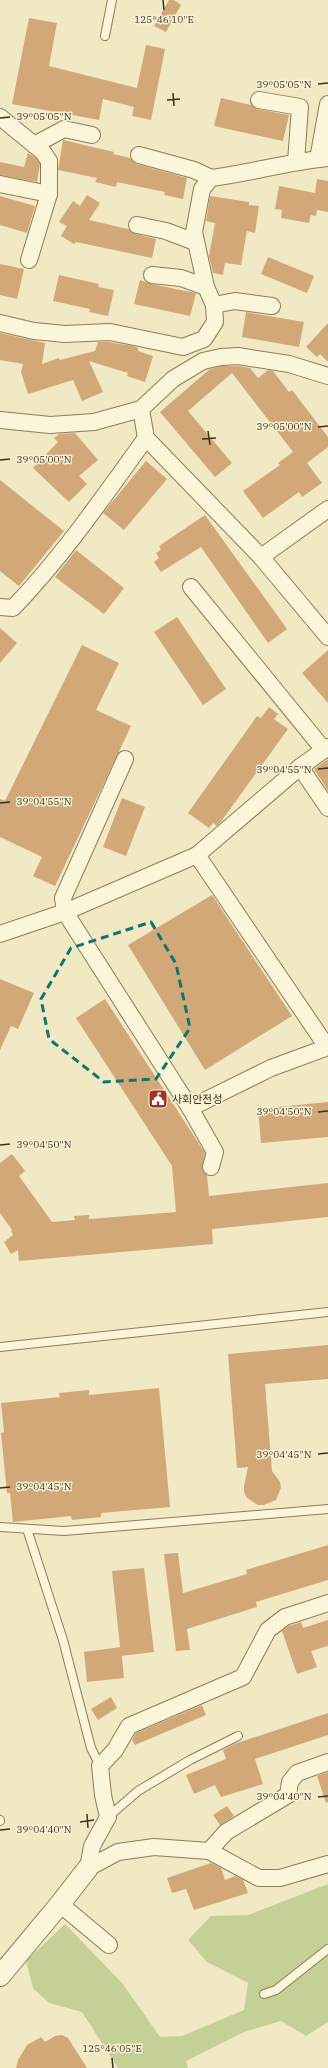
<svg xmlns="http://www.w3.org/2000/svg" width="328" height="2068" font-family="'IBM Plex Serif','Noto Sans KR',serif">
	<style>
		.green { fill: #c3d197 }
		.building { fill: #d2a878 }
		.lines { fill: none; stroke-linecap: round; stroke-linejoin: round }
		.service-casing { stroke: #8e7b59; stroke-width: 10 }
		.minor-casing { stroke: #8e7b59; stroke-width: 18 }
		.tertiary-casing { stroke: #8e7b59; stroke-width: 22 }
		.service { stroke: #fbf5d9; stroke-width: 8 }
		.minor { stroke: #fbf5d9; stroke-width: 16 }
		.tertiary { stroke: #fbf5d9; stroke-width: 20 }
		.marked { fill: none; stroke: #0f766e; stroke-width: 3; stroke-dasharray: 8 5; stroke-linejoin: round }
		.ticks { fill: none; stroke: #3d311e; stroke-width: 1.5 }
		.labels { text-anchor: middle; stroke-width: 3; stroke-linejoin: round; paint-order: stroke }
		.poi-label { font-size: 11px; fill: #3d311e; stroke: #f8f2d5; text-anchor: start }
		.ticks-label { font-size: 10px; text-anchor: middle; fill: #3d311e; stroke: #f8f2d5; stroke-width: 3; stroke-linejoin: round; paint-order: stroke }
	</style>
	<rect width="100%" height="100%" fill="#f1e9c4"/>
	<polygon class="green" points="328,1884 328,2022 306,2036 281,2021 244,2032 186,2061 188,2068 118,2068 82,2012 49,2003 33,1988 26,1961 65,1924 123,1984 160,2037 182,2036 244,2010 248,1983 207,1962 188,1940 211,1916 248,1915"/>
	<g class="building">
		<polygon points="169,0 174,0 181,5 166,32 154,26"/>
		<polygon points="29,18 57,23 49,66 137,88 146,45 165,49 151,120 132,116 134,107 103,99 99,120 12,104"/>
		<polygon points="221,98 251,105 257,109 289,115 283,141 214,126"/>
		<polygon points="63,140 114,152 113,154 130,158 136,164 187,178 183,199 164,195 165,192 117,182 116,187 95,182 97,178 58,170"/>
		<polygon points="28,153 36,158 40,164 37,182 0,175 0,162 24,167"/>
		<polygon points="317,179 328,181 328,212 317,210 316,216 311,215 309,223 281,218 282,210 275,209 279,186 315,193"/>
		<polygon points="87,195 100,203 89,220 128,229 135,234 156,239 152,258 76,242 74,244 61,236 67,226 59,222 73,201 80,206"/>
		<polygon points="0,196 35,206 27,233 0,225"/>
		<polygon points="210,196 249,202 249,205 259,206 255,233 247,231 241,265 225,263 223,275 213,273 209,256 215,223 206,221"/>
		<polygon points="268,257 314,276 307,293 261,274"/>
		<polygon points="0,264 24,269 17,299 0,295"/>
		<polygon points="59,275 99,284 98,287 114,290 108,316 89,312 90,309 53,301"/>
		<polygon points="140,280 151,284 196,293 190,316 134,304"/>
		<polygon points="246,312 304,322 299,347 242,337"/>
		<polygon points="328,323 328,362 320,354 317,357 306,347"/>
		<polygon points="0,333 45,343 42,364 59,358 60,360 95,351 98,342 109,342 133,346 138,348 138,351 153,356 145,382 127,376 128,373 89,361 103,392 82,401 73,380 28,394 21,372 23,364 0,360"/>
		<polygon points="222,366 238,366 250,368 258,378 268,370 273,371 289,392 292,390 328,437 328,447 307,463 322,483 302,497 299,492 263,518 243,491 280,465 278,463 293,452 232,373 188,411 232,463 215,477 160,412 210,369"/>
		<polygon points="75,433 98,460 79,476 87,484 69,502 33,468 58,442 54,438 59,434"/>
		<polygon points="146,461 167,479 124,530 103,513"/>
		<polygon points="0,480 64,531 19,586 0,571"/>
		<polygon points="205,515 287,629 268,643 201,547 161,572 154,562 159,558 156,553 161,550 159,546"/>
		<polygon points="76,550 124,588 104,614 55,577"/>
		<polygon points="177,617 226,689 203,705 154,632"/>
		<polygon points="0,628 17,643 0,663"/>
		<polygon points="82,645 119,663 96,710 131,726 55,886 33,876 42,857 0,837 0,799 5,801"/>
		<polygon points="328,650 328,703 302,673"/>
		<polygon points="269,707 278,714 274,719 288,729 220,823 217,826 213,823 209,828 188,813 257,716 261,718"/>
		<polygon points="328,759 328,791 314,769"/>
		<polygon points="122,798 145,807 126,856 103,847"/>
		<polygon points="212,895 292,1016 205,1070 128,945"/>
		<polygon points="0,979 34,993 18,1029 11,1026 0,1050"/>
		<polygon points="105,999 205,1153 202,1169 207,1175 209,1196 328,1183 328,1217 212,1229 213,1244 19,1261 18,1250 11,1254 4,1242 13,1235 11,1231 12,1230 0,1213 0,1163 12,1154 25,1171 19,1176 52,1222 75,1220 74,1216 89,1215 89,1219 176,1212 172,1166 76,1018"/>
		<polygon points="328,1102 328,1137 261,1143 258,1109"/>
		<polygon points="328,1345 328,1379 265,1384 272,1471 280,1482 281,1488 276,1500 264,1505 258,1505 247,1498 244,1492 244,1486 248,1467 237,1468 228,1354"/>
		<polygon points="159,1388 170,1507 101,1513 101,1517 72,1520 71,1516 13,1522 10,1493 7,1493 1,1433 4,1432 1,1403 60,1397 59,1393 89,1390 89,1395"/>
		<polygon points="328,1545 328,1580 256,1602 257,1607 187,1629 190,1650 176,1651 164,1554 178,1553 183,1593 247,1574 246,1570"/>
		<polygon points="144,1568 154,1652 121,1656 112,1571"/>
		<polygon points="328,1620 328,1646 311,1651 317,1667 297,1674 282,1631 289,1626 301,1622 303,1628"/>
		<polygon points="121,1647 124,1678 87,1682 84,1652"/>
		<polygon points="111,1697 117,1708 98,1720 91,1709"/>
		<polygon points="202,1705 206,1715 135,1745 132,1740 136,1733"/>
		<polygon points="328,1713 328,1735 255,1759 263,1784 221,1797 215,1785 194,1794 186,1775 226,1759 223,1750 234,1744"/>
		<polygon points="328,1772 328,1802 326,1803 317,1776"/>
		<polygon points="227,1806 234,1816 220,1825 213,1815"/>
		<polygon points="211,1863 221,1868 225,1880 235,1876 243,1880 248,1893 194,1910 186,1889 172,1893 167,1878"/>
		<polygon points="62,2035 68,2038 87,2068 16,2068 18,2060 27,2045 41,2037 45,2042 55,2036"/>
	</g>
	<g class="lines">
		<defs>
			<g id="service">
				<polyline points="105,36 112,0"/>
				<polyline points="0,1347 328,1312"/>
				<polyline points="0,1527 64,1531 328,1509"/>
				<polyline points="27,1529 63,1640 91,1748 100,1766"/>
				<polyline points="108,1817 138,1791 190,1760 238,1736"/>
				<polyline points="0,1820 0,1821"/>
				<polyline points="264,1994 276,1990 328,1949"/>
			</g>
			<g id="minor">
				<polyline points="259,100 300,107 296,162"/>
				<polyline points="0,117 43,152 49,161 49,194 29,260"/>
				<polyline points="34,145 64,129 92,135"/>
				<polyline points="139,155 194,170 211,178"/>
				<polyline points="318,159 328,104"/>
				<polyline points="0,184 49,194"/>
				<polyline points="137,225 166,231 195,242"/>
				<polyline points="152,275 181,278 206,287"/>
				<polyline points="214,305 235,301 272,306"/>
				<path d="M0,323L34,331L65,334L110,332L183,347L204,339L215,322L214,305L206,287L194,232L202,189L211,178C250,173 288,162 328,158"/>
				<polyline points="141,409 146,438 261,557 328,637"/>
				<polyline points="0,420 50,425 94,422 141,409 173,379 203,361 221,357 238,356 289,364 328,376"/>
				<polyline points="261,557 328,509"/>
				<polyline points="191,587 324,750"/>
				<path d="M0,607L13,608C63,556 104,496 146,438"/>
				<polyline points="125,759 63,898 65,912 190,1108 215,1152 211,1167"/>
				<polyline points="300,767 328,808"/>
				<polyline points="197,855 327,1047"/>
				<polyline points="0,934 65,912 197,855 300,767 328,747"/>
				<polyline points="190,1108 271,1068 328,1047"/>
				<polyline points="209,1851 226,1832 288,1795 290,1782 297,1773 328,1762"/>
				<polyline points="88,1868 92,1846 108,1817 103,1795 100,1766 115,1750 129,1726 243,1677 268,1630 285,1617 328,1603"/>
				<polyline points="88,1868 118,1852 154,1847 209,1851 259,1878 280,1878 328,1864"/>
				<polyline points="60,1904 109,1945"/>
			</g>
			<polyline id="tertiary" points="0,1976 60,1904 88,1868"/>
		</defs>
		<use href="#service" class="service-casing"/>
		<use href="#minor" class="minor-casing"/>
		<use href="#tertiary" class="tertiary-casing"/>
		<use href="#service" class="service"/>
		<use href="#minor" class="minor"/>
		<use href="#tertiary" class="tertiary"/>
	</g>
	<path class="marked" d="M151,922L176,964L190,1028L156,1079L104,1082L49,1039L41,999L71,948Z"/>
	<path class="ticks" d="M163,0L164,10M318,84L328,83M173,93L174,106M167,100L180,99M0,118L10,117M318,427L328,426M208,431L210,445M202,439L216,438M0,460L10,459M318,769L328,768M0,803L10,802M318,1112L328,1111M0,1145L10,1144M318,1454L328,1453M0,1488L10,1487M318,1797L328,1796M87,1814L88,1828M80,1822L94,1820M0,1830L10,1829M112,2058L113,2068"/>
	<defs>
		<symbol id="civic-square" viewBox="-11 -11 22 22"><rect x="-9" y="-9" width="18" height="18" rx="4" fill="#a13325" stroke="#f8f2d5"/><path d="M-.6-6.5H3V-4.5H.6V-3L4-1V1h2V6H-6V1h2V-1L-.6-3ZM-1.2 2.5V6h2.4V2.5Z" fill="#fff"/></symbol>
	</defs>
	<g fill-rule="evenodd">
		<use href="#civic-square" x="147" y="1088" width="22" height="22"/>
	</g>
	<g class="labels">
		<g class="poi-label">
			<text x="172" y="1103">사회안전성</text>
		</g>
	</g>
	<g class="ticks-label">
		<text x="164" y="23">125°46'10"E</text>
		<text x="284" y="88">39°05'05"N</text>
		<text x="44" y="120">39°05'05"N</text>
		<text x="284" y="430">39°05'00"N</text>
		<text x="44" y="463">39°05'00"N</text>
		<text x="284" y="773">39°04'55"N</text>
		<text x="44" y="805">39°04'55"N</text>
		<text x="284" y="1115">39°04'50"N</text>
		<text x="44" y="1148">39°04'50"N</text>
		<text x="284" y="1458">39°04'45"N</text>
		<text x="44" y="1490">39°04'45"N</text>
		<text x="284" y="1800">39°04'40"N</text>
		<text x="44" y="1833">39°04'40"N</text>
		<text x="112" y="2052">125°46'05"E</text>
	</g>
</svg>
